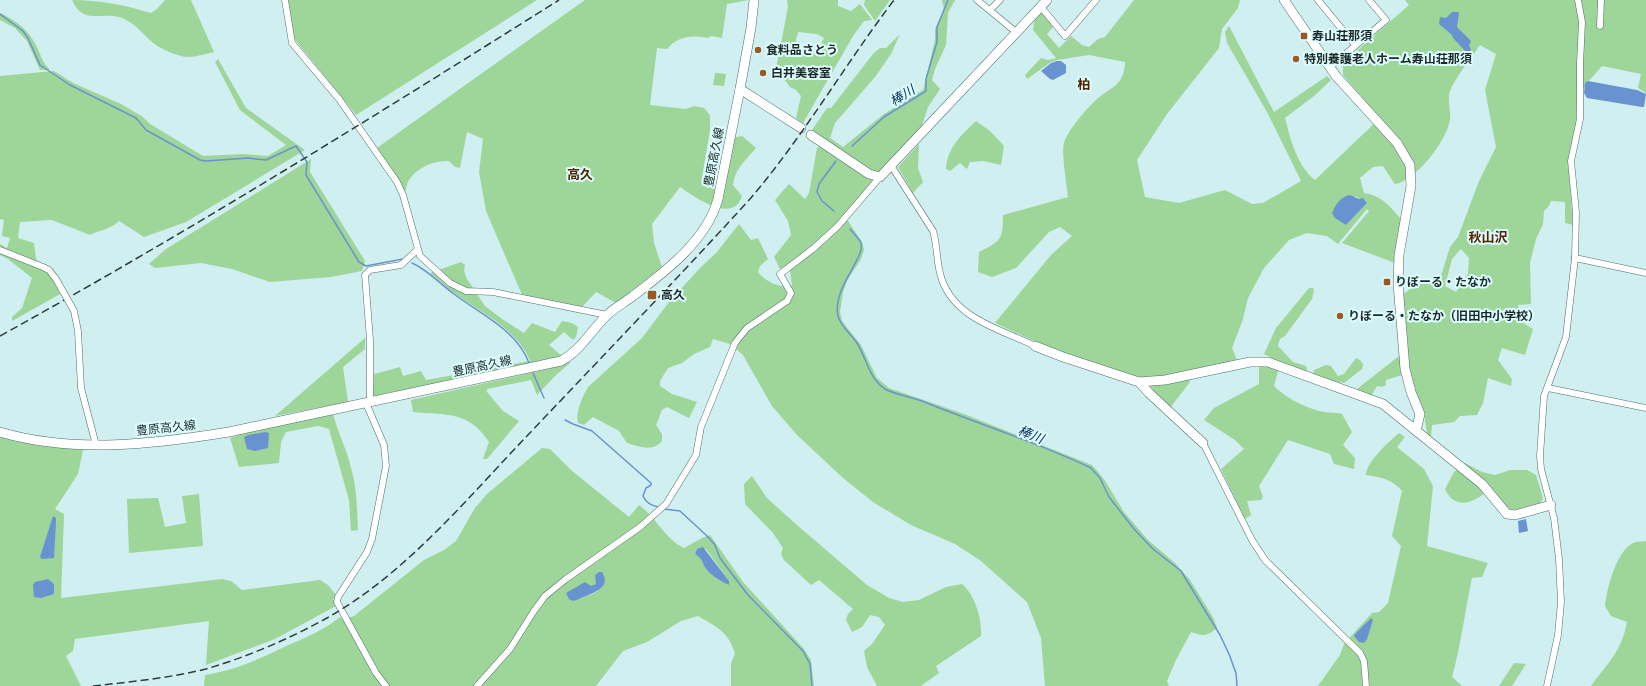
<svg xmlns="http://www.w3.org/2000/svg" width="1646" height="686" font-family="'Exo 2','Noto Sans JP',sans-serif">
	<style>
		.green { fill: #9ed598; fill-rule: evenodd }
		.water { fill: #6993d0 }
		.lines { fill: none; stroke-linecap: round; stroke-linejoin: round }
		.stream { stroke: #6993d0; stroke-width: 1.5 }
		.street-casing { stroke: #516c6d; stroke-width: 7 }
		.secondary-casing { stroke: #516c6d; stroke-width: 10 }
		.street { stroke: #fff; stroke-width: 6 }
		.secondary { stroke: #fff; stroke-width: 9 }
		.rail { stroke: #303d3e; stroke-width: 1.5; stroke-dasharray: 8 4; stroke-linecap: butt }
		.street-bridge-casing { stroke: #516c6d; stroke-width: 7; stroke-linecap: butt }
		.street-bridge { stroke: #fff; stroke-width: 6 }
		.poi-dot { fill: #9a5924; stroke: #ddfcfd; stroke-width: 1.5 }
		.labels { text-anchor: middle; stroke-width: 4; stroke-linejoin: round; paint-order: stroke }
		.poi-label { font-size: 12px; font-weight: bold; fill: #1d2829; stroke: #ddfcfd; text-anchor: start }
		.street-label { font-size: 12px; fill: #1d2829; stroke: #ddfcfd }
		.neighbourhood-label { font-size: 13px; font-weight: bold; fill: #502500; stroke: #ddfcfd }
		.water-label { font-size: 13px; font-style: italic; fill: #032d63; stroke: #ddfcfd }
	</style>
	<rect width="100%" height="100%" fill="#d0eff0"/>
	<g class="green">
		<path d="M72,0C99,0 124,5 151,13L157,9L165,0H191L214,52C205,54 190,59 181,56C170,53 159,48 151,41C141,32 133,21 119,17C100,12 83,25 72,0Z"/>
		<polygon points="287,0 537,0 356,115 293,37"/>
		<path d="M585,0H749L727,4L722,38L711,36L708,38C692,35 678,36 667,49L657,48L650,105L686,109L694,106L704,108L710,115V130L702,177L705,178L723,182L732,138L742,136L756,148C746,160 735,168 733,185L742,196C733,225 695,197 680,187L652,224L654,243L662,267L616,303L596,292L581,308L522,295L486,211L479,172L483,139L467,132L460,168L455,167L449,161C435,160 417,167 409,180C407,183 406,189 405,193L396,186L377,148Z"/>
		<path d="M787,0H838V6L851,11L860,4L872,20L864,21L853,36L803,123L796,118L801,96L796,90L790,87L776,69L788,7ZM798,32L817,34L824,38L816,54L794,48Z"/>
		<polygon points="865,0 890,0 875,21 864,5"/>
		<polygon points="942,0 955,0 948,13 946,45 935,69 932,80 940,89 928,107 920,132 878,172 869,170 812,130 827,108 831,108 873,54 880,48 886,48 900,34 891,54 875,77 835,123 830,138 843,147 884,114 923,90 935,40 935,29 944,9"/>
		<path d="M1134,0H1240L1238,8L1222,29L1219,48L1167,114L1137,160L1145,197L1179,203L1225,190L1252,204L1263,203L1301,181L1267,112L1227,43L1225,32L1229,26L1274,112L1327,76L1331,80L1314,96L1285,118C1290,138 1297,166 1315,180L1380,118L1343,75V63L1409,5L1405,0H1646V93L1638,88L1641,74L1602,66L1587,83L1577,100L1576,126L1568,160L1573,225L1565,223V202L1551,201L1549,206L1544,211L1543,224L1536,239L1530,263L1531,304L1518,305L1520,321L1533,329L1525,355L1502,348L1498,360L1512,379L1511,386L1488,378L1483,403L1477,415L1460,416L1454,422L1432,425L1431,438L1427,435L1424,413L1414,391L1409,369L1403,294L1421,282H1439L1450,247L1458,237L1479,181L1496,147L1485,90L1496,54L1480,45C1471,59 1456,76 1450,91C1447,99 1451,110 1450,119C1448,139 1416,181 1395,184L1383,166L1373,167L1360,178L1364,193C1382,195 1391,208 1402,220L1395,263L1342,243L1369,211L1367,209L1338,244L1327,236L1307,233L1289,240L1264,268L1248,298L1243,319L1232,348L1237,360L1161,377L1137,378L1051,349L995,323L1051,255L1072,236L1060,227L1049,232L1016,268L992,277L978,272L979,252C1001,241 1003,240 1003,215L1068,197C1067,186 1061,152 1064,143C1067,131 1088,107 1097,99C1112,86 1124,86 1125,62L1089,55L1057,60L1051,62L1027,79L1025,75L1041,58L1048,60L1056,58L1033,30L1035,17L1041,11L1054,26L1047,34L1059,48L1071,36L1082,45L1089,47L1098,39L1105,37ZM1355,196L1367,203L1346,225ZM1461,249L1469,258L1468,274L1456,292L1445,286L1452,259Z"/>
		<path d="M0,13C13,19 25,27 33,40C41,52 39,58 50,70H40L27,41L15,28L0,20Z"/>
		<path d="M218,59L246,108L305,150L186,222L144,237L119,221C111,229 100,230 90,235L52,220L20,222L18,238L34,243L36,259L53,280L60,294L12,321V317L22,308L32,278L8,259L0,255V244L7,248L10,238L2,236L4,220L0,219V76L54,71L73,83L121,104L143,117L150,124L203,156L243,154L268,156L286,145L240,110L215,62Z"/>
		<polygon points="715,73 726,74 724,86 713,85"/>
		<path d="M976,121L990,131L1004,146L1001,165L984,161L970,162L967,169L960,163L950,171L946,169C947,148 962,134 976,121Z"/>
		<polygon points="919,144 918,168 923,182 913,193 898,167"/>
		<path d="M821,145L872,180V186L844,215L862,242L864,250L861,259L847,281L843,292L840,312L842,321L861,345L877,378L889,388L964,414L1092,465L1104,479L1124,512L1148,540L1175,563L1190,580L1214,619L1217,628C1206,637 1204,636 1191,632L1176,660L1167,681L1169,686H1045L1041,638L1027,602L981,561L955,544L911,525L873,502L843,478L797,435L772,406L743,355L730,344L713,339L710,347L694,354L682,363L668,368L660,381V386L672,394L697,402L689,418L667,407L662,410L656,425L662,434V441C652,452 641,447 627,443L619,431L593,417L584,425L578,423C575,412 583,396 588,387L642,338L669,302L699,269L717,252L739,224L751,240L758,238L768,259L760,266L758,272C766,282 779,288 792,286L790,269L785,266L780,269L774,257L791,235L788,221L775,200L789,184L805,199L809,193L817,148Z"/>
		<polygon points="311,159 310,172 365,261 362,271 331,277 270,282 232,269 201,263 155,268 149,264 166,249"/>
		<path d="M461,262L465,265L464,271L467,279L485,306L502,319L524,333L532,323L555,332L562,321L572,323L578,327L576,337L573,340L564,332L549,345L562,356L553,360L373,396L374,374L400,367L403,376L421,371L426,380L530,361C518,330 479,311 454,293C445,287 438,279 430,273Z"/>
		<polygon points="1309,288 1313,288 1314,290 1312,299 1285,336 1280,339 1278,346 1293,362 1306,366 1307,369 1306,373 1287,366 1264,354 1276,328"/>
		<polygon points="365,338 365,349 343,367 348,402 275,416"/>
		<polygon points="1399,356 1402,375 1386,380 1386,385 1382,387 1377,386 1371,396 1357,389"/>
		<polygon points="1356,358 1360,360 1363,364 1362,369 1344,383 1329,380 1313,374 1314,370 1326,365 1331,366 1338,376 1344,374"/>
		<path d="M569,361L570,363L556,375L537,395L531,380L487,389V392L503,411L519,421L487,459H483L489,442C469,411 447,415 413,412L411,400L552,368Z"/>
		<path d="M1259,365L1279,368L1274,386C1286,398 1307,409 1324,412C1330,413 1336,412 1342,414L1352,432L1343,445L1355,458L1354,469L1334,464L1330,454L1288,440L1259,486L1263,497L1261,500L1247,501L1251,515L1245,519L1221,469L1244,449L1235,440L1204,420L1214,408L1259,384Z"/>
		<polygon points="1190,378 1190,382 1170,408 1150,386"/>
		<path d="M333,414C338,433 347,450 351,468C357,488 357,510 358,530L351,531L349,500L329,429L318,426L286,432L281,442L279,463L239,467L230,438L253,430Z"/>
		<path d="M1399,433L1405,437L1397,447L1424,469L1433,486L1427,546L1488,563L1482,577L1472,578C1465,611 1461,644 1452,677L1462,686H1318L1340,655L1344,644L1372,613L1379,612L1388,603L1401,546L1392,536L1402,491C1392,479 1380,477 1366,475C1366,462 1389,442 1399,433Z"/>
		<polygon points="0,435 54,446 83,450 78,474 55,509 64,514 61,598 222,579 231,581 242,590 320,580 328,585 337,596 333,599 336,606 275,639 206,665 209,621 75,639 73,651 66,656 81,686 0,686"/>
		<path d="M542,448L550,449L571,470L629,517L639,505C656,517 665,539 684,548L702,538L710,535L743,582L804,649L811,660L814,686H731V663L735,654C729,632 717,627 698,616L681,621L647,642L623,651L596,686H204L205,675C235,670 260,659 286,646C305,638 324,630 340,617L343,620L354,616L424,560L444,550L456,541L475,508L487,494ZM697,549H706L729,581V585L709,572L706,569L703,560L695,554ZM605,579C604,588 594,596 584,596L591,587L596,584L597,580Z"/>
		<path d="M1465,463L1482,472L1495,475L1510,470H1527L1536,475L1543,498L1540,504C1509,513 1511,512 1485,493C1471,504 1454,509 1445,489L1454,472Z"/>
		<path d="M752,476L767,498L798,526L867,585L889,598L903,602L919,600L946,587L962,584C975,595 982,619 981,636L936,666L939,673L921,686H877L867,667L864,651L872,644L885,625L879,617L870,615L862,627L852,632L846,620L848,614L853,609L819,580L811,585L784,560L781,554L783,548L773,533L745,504L744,484Z"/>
		<polygon points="199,494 203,546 129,553 127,499 158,498 165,527 186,523 182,496"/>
		<path d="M1646,541V686H1591C1609,661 1621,653 1627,622L1611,616L1605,606C1607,588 1616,552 1633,543C1637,541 1642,542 1646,541Z"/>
		<polygon points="1514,663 1526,664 1512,686 1499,686"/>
	</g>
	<g class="water">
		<polygon points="1452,12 1459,12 1457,27 1471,41 1469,45 1471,50 1468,54 1453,38 1452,35 1439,24 1440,17 1446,18"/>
		<polygon points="1057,61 1061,61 1066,65 1066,73 1053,80 1050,79 1041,71 1051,63"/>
		<polygon points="1588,81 1637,90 1646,94 1644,107 1642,107 1587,98 1584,93 1585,83"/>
		<path d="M1350,195L1359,199L1363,198L1367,203L1346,225L1335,218L1332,213C1336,204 1340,197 1350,195Z"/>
		<polygon points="265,432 269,433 268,448 255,451 247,449 244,437 248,435"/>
		<polygon points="53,516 56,518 56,522 54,558 42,559 40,557"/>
		<polygon points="1526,519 1528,531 1519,533 1518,521"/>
		<path d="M703,547L729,581V585C722,582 711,575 707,570C701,562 705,561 695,554L697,549Z"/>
		<path d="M599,572H602C612,587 594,593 583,597C578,599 574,603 569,599L566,593L585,582L591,586L596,584L595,575Z"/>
		<polygon points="48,579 54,584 54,594 41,598 34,597 33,585 35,582"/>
		<polygon points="1371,618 1373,620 1367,639 1364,643 1359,642 1354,636 1355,634"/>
	</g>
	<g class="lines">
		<g class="stream">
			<polyline points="0,14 23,31 28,38 40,65 70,85 136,118 146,130 200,160 206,161 248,158 266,160 296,146 307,162 306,175 359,262 366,266 403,259"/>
			<polyline points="852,146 884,117 926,91 926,79 937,42 937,27 948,0"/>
			<polyline points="834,211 822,201 817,192 819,184 836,161"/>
			<path d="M850,229C853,233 859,238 861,243C866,257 832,288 838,316C841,327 851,334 857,343C867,359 868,377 885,389C893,394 912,397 922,401C978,424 1037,442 1091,468L1100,478L1109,497L1134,529L1153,549L1181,571L1220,635L1229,654L1236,673L1237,686"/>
			<path d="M412,263C428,270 440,284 454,294C480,314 517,330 529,363"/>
			<polyline points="533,373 544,398"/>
			<path d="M565,420L573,424L592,431L651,483V485L646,488L643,496C646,503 652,506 659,507"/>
			<polyline points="664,509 680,511 706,535 715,545 720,558 748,595 803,651 810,664 812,686"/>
		</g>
		<defs>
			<g id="street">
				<polyline points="285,0 292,43 339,99 397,182 403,195 420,256 450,283 466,291 493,292 607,315"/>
				<polyline points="977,0 1016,32"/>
				<polyline points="1318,0 1355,45"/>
				<polyline points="1041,7 1065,36 1096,0"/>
				<polyline points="990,10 1000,0"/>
				<polyline points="1600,26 1601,0"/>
				<polyline points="1330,67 1386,20 1369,0"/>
				<path d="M892,167L933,231C938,247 936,264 942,280C956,319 1000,329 1035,346"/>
				<polyline points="0,250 43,267 49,270 56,279"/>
				<polyline points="1575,258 1646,273"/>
				<polyline points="74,311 78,331 81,388 96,445"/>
				<polyline points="1548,388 1646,408"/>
				<polyline points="370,402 370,340 365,275 370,270 401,265 417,250"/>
				<polyline points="366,403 384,445 386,466 372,539 367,552 338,597 337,602 376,673 386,686"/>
				<polyline points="1203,443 1252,540 1265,560 1360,653 1364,661 1366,686"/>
				<polyline points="477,686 510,649 534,611 545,596 566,579 640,527 666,504 696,455 701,427 735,343 747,328 787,301 791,293 780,274 814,248 838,226 880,177"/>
				<polyline points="1547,686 1558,635 1561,602 1559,559 1554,518 1541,469 1540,456 1544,396 1566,337 1575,258 1576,212 1571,161 1580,119 1580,64 1582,22 1578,0"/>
			</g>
			<g id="secondary">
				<polyline points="1284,0 1336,76 1397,143 1410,165 1411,186 1399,255 1398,284 1405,369 1411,392 1420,414 1416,431"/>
				<polyline points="740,89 751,28 754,0"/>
				<polyline points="811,135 869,174 880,177 1047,0"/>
				<polyline points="1035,346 1063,357 1139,382 1165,380 1250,362 1268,362 1383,404 1482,484 1507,514 1515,515 1551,505"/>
				<polyline points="1139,382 1149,393 1203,443"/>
				<path d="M0,432C75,454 154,444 229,432L561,361C580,351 591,331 606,316C614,308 624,303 633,296C666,271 707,240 718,199L740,89L801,128"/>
			</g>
		</defs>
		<use href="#street" class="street-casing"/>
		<use href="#secondary" class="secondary-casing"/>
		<use href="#street" class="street"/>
		<use href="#secondary" class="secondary"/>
		<g class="rail">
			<path d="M0,336C190,231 375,116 559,0"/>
			<path d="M93,686C130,682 169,678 206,669C247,657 289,639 327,618C405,574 465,501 526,437C601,358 676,280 750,199C803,137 844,66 894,0"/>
		</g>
		<defs>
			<polyline id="street-bridge" points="56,279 74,311"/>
		</defs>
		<use href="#street-bridge" class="street-bridge-casing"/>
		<use href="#street-bridge" class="street-bridge"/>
	</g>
	<g class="poi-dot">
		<rect x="1300" y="32" width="8" height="8" rx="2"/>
		<circle cx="758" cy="50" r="4"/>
		<circle cx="1296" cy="59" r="4"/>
		<circle cx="763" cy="73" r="4"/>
		<rect x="1383" y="278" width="8" height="8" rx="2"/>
		<rect x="647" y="290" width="10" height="10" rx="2"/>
		<circle cx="1340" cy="316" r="4"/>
	</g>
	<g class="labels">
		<g class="poi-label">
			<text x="1312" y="40">寿山荘那須</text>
			<text x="766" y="54">食料品さとう</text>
			<text x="1304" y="63">特別養護老人ホーム寿山荘那須</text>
			<text x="771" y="77">白井美容室</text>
			<text x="1395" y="286">りぼーる・たなか</text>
			<text x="661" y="299">高久</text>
			<text x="1348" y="320">りぼーる・たなか（旧田中小学校）</text>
		</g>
		<g class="street-label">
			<text transform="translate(714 157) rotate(-79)" y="4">豊原高久線</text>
			<text transform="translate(482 366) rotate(-12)" y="4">豊原高久線</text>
			<text transform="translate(166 428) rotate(-6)" y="4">豊原高久線</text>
		</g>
		<g class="neighbourhood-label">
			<text x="1084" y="89">柏</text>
			<text x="580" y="179">高久</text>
			<text x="1488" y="242">秋山沢</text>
		</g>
		<g class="water-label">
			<text transform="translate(902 95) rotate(-32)" y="5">棒川</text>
			<text transform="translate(1031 434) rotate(22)" y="5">棒川</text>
		</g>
	</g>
</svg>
